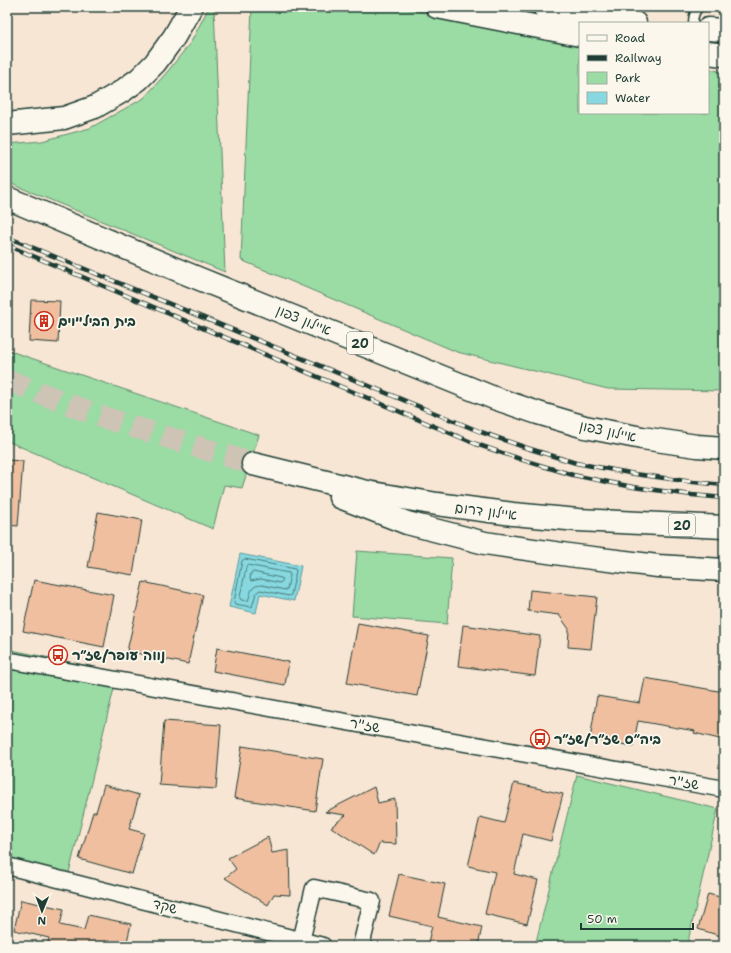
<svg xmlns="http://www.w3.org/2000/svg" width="731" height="953" font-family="'Shantell Sans','Playpen Sans Hebrew',sans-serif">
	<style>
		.built { fill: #f6dac5 }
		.green { fill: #9bdba4; stroke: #5d8c6c }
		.water { fill: #87d8e0; stroke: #5d9a9b }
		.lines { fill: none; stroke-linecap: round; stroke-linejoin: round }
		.shore { stroke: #497b79; stroke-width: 1 }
		.building { fill: #f0bfa0; stroke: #1f3d34 }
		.motorway-tunnel { stroke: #cdc4b5; stroke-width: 22; stroke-dasharray: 22 11; stroke-linecap: butt }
		.service-casing { stroke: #1f3d34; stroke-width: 11 }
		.minor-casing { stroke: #1f3d34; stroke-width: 19 }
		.secondary-casing { stroke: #1f3d34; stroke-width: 25 }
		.motorway-casing { stroke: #1f3d34; stroke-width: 25 }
		.service { stroke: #fbf7ec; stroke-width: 8 }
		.minor { stroke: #fbf7ec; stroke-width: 16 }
		.secondary { stroke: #fbf7ec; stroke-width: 22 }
		.motorway { stroke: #fbf7ec; stroke-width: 22 }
		.rail-casing { stroke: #1f3d34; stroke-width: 4.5 }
		.rail { stroke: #fbf7ec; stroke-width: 3; stroke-dasharray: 9; stroke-linecap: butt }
		.labels { text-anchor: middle; stroke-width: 3.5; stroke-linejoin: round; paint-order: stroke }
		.shield { fill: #fbf7ec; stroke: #61756b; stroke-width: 1 }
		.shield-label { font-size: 13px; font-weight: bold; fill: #1f3d34 }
		.street-label { font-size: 14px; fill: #1f3d34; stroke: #fbf7ec }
		.poi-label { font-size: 14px; font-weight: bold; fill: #1f3d34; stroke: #fbf7ec; text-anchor: start }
	</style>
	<rect width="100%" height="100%" fill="#f8e6d5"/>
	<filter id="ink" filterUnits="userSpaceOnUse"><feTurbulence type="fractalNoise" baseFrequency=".025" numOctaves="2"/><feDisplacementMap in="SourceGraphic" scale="8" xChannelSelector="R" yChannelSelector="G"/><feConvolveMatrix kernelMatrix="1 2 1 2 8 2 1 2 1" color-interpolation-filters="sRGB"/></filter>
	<g filter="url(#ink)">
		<polygon class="built" points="598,7 682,7 649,12"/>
		<g class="green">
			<polygon points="209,7 214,7 225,272 7,182 7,144 42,141 90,128 144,98 168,71 191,42"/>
			<polygon points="252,7 399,7 580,45 580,113 708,113 708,69 724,72 724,391 608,389 457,352 241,260"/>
			<polygon points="7,350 259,435 242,488 224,485 213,529 7,441"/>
			<polygon points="357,551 452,558 447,624 352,616"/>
			<polygon points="7,649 118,672 69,873 7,859"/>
			<polygon points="577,775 718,809 687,946 535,946"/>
		</g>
		<polygon class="water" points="240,554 301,566 294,601 260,594 256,613 229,607"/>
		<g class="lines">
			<g class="shore">
				<polygon points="245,559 295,569 296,571 291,595 289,596 260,590 256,593 252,607 235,604 234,602 242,561"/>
				<path d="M247,565L289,573L290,575L287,589L285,590L262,585C250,585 251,593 248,601L241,600L240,598Z"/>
				<polygon points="253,572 281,578 283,579 282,581 280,583 261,579 251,581 250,579 251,573"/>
			</g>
		</g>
		<g class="building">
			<polygon points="31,300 60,301 58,343 29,341"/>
			<polygon points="7,460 23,461 18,526 7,525"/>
			<polygon points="98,512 142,520 133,575 88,567"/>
			<polygon points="34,580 114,595 104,647 23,631"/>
			<polygon points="143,582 203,595 188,664 127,651"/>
			<polygon points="530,590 597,597 591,649 568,647 569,629 559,615 528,611"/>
			<polygon points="358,623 429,636 417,696 347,683"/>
			<polygon points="463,625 540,636 535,676 458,666"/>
			<polygon points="217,648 289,662 285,685 213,671"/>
			<polygon points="645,678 724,692 724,740 694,733 695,731 638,721 633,746 590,739 597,696 640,703"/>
			<polygon points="164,721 221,725 216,789 159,785"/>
			<polygon points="242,746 323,759 315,811 234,798"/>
			<polygon points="514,783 563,794 551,841 523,834 514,874 538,880 527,924 485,914 495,872 468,866 480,817 504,823"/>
			<polygon points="104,785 139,795 129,829 144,833 132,874 79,859 93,812 96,812"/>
			<polygon points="374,787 378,803 395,799 396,844 380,843 374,855 331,827 346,815 325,812"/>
			<polygon points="268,837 272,853 289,850 290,895 274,894 268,905 225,878 236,869 228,858"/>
			<polygon points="399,874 445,884 438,917 482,927 478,946 427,946 432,926 389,916"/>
			<polygon points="708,894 724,898 724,937 698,929"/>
			<polygon points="21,900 64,909 60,925 84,930 88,915 131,924 126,946 47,946 49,938 14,930"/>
		</g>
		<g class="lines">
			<polyline class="motorway-tunnel" points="7,380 99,416 253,464"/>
			<defs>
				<path id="service" d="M693,23C693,17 695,11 699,7"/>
				<g id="minor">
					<polyline points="7,660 341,721 724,789"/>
					<polyline points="7,866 323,946"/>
					<polyline points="301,941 314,888 372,901 361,946"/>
				</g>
				<g id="secondary">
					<polyline points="437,7 580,35"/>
					<polyline points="544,7 635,23"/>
					<polyline points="708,29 724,30"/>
					<polyline points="708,53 724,55"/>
				</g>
				<g id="motorway">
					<polyline points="7,124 64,118 95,107 121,92 139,79 155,63 174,37 191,7"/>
					<polyline points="7,198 185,273 494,398 538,413 585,427 642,438 697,446 724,448"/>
					<polyline points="253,464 367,492 437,504 513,514 578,520 640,523 724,527"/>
					<polyline points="340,497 407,523 485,543 576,556 658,566 724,570"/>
				</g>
			</defs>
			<use href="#service" class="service-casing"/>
			<use href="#minor" class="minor-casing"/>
			<use href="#secondary" class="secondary-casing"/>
			<use href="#motorway" class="motorway-casing"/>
			<use href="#service" class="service"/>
			<use href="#minor" class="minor"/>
			<use href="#secondary" class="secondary"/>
			<use href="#motorway" class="motorway"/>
			<defs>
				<g id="rail">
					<polyline points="7,237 481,432 527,448 576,463 635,474 693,482 724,485"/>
					<polyline points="7,245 476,444 523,460 573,475 633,487 692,495 724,498"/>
				</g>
			</defs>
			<use href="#rail" class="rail-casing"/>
			<use href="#rail" class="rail"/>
		</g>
	</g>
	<defs>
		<symbol id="building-ring" viewBox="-11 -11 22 22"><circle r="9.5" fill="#fbf7ec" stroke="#c8321e" stroke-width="1.5"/><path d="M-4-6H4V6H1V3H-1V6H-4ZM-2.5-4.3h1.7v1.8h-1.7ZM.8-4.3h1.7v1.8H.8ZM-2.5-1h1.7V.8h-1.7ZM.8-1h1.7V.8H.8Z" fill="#c8321e"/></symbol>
		<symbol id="bus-ring" viewBox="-11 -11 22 22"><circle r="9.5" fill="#fbf7ec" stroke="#c8321e" stroke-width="1.5"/><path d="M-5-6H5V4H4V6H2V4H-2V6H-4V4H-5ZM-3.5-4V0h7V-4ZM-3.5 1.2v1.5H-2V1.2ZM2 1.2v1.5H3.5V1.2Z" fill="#c8321e"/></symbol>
	</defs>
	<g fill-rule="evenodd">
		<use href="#building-ring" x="33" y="310" width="22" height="22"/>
		<use href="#bus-ring" x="47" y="644" width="22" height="22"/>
		<use href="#bus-ring" x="529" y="728" width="22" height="22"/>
	</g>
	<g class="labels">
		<g class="shield">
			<rect x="347" y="332" width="26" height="22" rx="3"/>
			<rect x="669" y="514" width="26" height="22" rx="3"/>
		</g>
		<g class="shield-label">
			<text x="360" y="348">20</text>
			<text x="682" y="530">20</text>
		</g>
		<g class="street-label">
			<text transform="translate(304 320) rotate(22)" y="5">איילון צפון</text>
			<text transform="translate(608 431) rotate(12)" y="5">איילון צפון</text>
			<text transform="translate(486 511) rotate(7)" y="5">איילון דרום</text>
			<text transform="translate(365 725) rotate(10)" y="5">שז"ר</text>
			<text transform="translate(684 782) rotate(10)" y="5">שז"ר</text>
			<text transform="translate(165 906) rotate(14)" y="5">שקד</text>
		</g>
		<g class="poi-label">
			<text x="58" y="326">בית הביל"וים</text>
			<text x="72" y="660">נווה עופר/שז״ר</text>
			<text x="554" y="744">ביה״ס שז״ר/שז״ר</text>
		</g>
	</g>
	<rect width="731" height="953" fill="none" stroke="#fbf7ec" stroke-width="24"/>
	<rect x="12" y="12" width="707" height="929" fill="none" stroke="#1f3d34" stroke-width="1.5" filter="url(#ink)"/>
	<rect x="579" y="22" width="130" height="92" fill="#fbf7ec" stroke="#a3ada2"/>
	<rect x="587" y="35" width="20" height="6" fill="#fbf7ec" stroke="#a3ada2"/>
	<text x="615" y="42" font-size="12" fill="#1f3d34">Road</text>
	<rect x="587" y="55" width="20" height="6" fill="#1f3d34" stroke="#a3ada2"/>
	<text x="615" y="62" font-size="12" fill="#1f3d34">Railway</text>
	<rect x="587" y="72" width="20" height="12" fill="#9bdba4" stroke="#a3ada2"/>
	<text x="615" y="82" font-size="12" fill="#1f3d34">Park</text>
	<rect x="587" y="92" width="20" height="12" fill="#87d8e0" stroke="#a3ada2"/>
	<text x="615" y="102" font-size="12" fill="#1f3d34">Water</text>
	<g transform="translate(42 911) rotate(181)" stroke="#fbf7ec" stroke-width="3" paint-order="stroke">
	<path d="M0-3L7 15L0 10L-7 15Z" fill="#1f3d34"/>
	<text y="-6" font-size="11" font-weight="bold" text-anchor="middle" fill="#1f3d34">N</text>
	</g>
	<path d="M581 923v6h112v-6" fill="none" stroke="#1f3d34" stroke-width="2"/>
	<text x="587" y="923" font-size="12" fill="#1f3d34" stroke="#fbf7ec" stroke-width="3" paint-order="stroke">50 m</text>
</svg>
